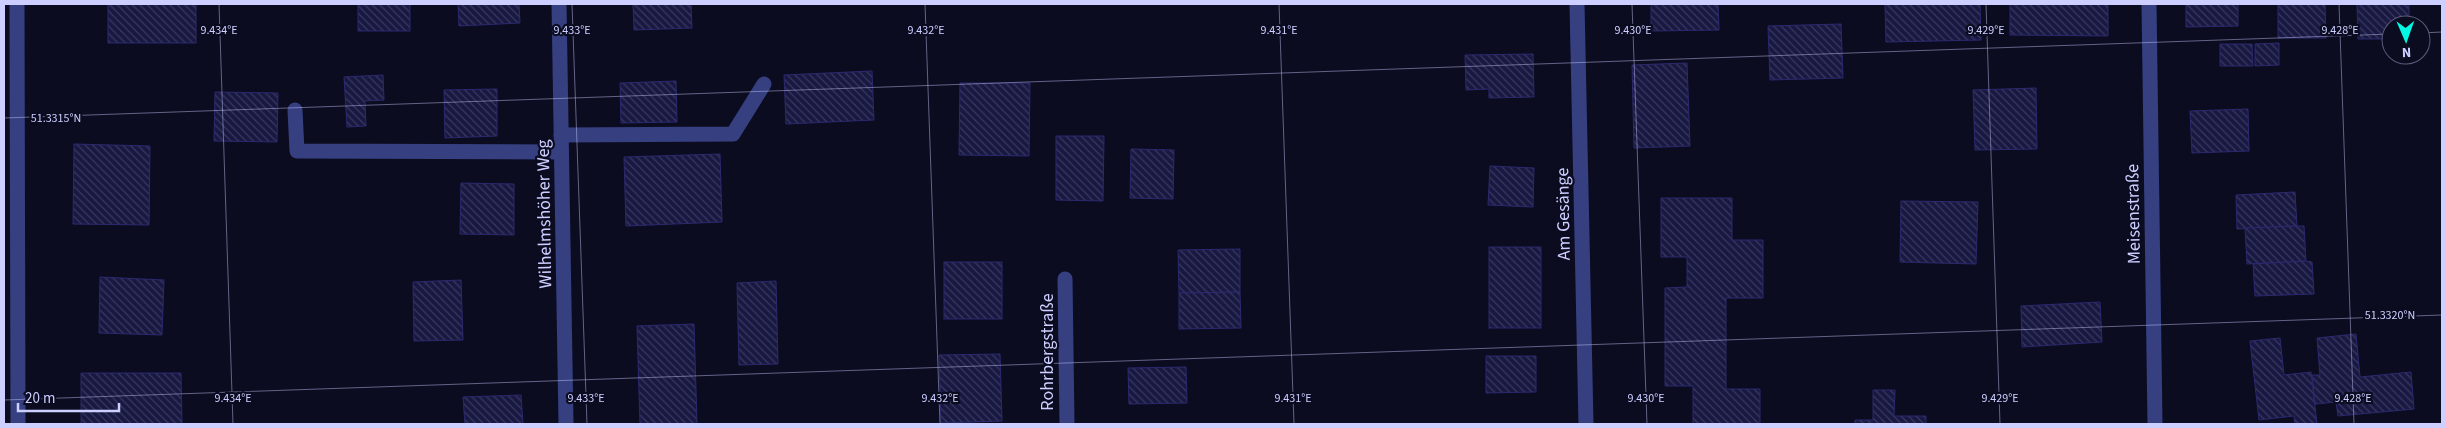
<svg xmlns="http://www.w3.org/2000/svg" width="2446" height="428" font-family="'Source Sans 3',sans-serif">
	<style>
		.building { fill: url(#building-back-hatch); stroke: #2b296f }
		.lines { fill: none; stroke-linecap: round; stroke-linejoin: round }
		.minor { stroke: #364081; stroke-width: 15 }
		.ticks { fill: none; stroke: #cccfff; stroke-width: 1; stroke-opacity: 0.45 }
		.labels { text-anchor: middle; stroke-width: 4.5; stroke-linejoin: round; paint-order: stroke }
		.street-label { font-size: 18px; fill: #cccfff; stroke: #0c0c21 }
		.ticks-label { font-size: 12px; text-anchor: middle; fill: #cccfff; stroke: #0c0c21; stroke-width: 4.5; stroke-linejoin: round; paint-order: stroke }
	</style>
	<defs>
		<pattern id="building-back-hatch" width="6" height="6" patternUnits="userSpaceOnUse" patternTransform="scale(1.25)"><rect width="6" height="6" fill="#191842"/><path d="M-1 5l2 2M0 0l6 6M5-1l2 2" fill="none" stroke="#39395e"/></pattern>
	</defs>
	<rect width="100%" height="100%" fill="#0c0c21"/>
	<g class="building">
		<rect x="108" y="4" width="88" height="39"/>
		<rect x="358" y="4" width="52" height="27"/>
		<polygon points="458,4 519,4 520,23 459,26"/>
		<polygon points="633,4 691,4 692,28 634,30"/>
		<polygon points="1651,4 1718,4 1719,30 1651,31"/>
		<polygon points="1885,4 1980,4 1981,40 1886,42"/>
		<polygon points="2010,4 2108,4 2108,36 2010,35"/>
		<polygon points="2186,4 2238,4 2238,26 2186,27"/>
		<polygon points="2278,4 2325,4 2326,38 2278,38"/>
		<polygon points="2357,4 2409,4 2409,25 2391,25 2391,39 2358,39"/>
		<polygon points="1841,24 1843,78 1770,80 1768,26"/>
		<polygon points="2279,43 2279,65 2255,66 2255,44"/>
		<polygon points="2220,44 2252,44 2253,66 2220,66"/>
		<polygon points="1533,54 1534,97 1489,98 1489,89 1466,90 1465,55"/>
		<polygon points="1687,63 1690,146 1634,148 1632,65"/>
		<polygon points="872,71 874,120 786,124 784,75"/>
		<polygon points="383,75 384,100 365,101 366,126 347,127 344,77"/>
		<polygon points="676,81 677,122 621,123 620,83"/>
		<polygon points="960,83 1030,83 1029,156 959,155"/>
		<polygon points="2036,88 2037,149 1975,150 1973,90"/>
		<polygon points="497,89 497,136 445,138 444,90"/>
		<polygon points="215,92 278,93 277,142 214,141"/>
		<polygon points="2248,109 2249,151 2192,153 2190,111"/>
		<polygon points="1056,136 1104,136 1103,201 1056,200"/>
		<polygon points="74,144 150,146 149,225 73,224"/>
		<polygon points="1131,149 1174,150 1173,199 1130,198"/>
		<polygon points="720,154 722,222 626,226 624,157"/>
		<polygon points="1490,166 1534,168 1533,207 1488,205"/>
		<polygon points="461,183 514,184 514,235 460,234"/>
		<polygon points="2295,192 2297,226 2237,229 2236,195"/>
		<polygon points="1661,198 1732,198 1732,240 1763,240 1763,298 1726,298 1726,389 1760,389 1760,424 1693,424 1693,386 1665,386 1665,288 1687,287 1687,257 1661,257"/>
		<polygon points="1901,201 1978,202 1976,264 1900,262"/>
		<polygon points="2297,226 2304,226 2306,261 2247,264 2245,228"/>
		<rect x="1489" y="247" width="52" height="81"/>
		<polygon points="1240,249 1240,292 1179,293 1178,250"/>
		<polygon points="2306,261 2312,262 2314,294 2255,296 2253,264"/>
		<rect x="944" y="262" width="58" height="57"/>
		<polygon points="100,277 164,280 162,335 99,333"/>
		<polygon points="461,280 463,340 414,341 413,282"/>
		<polygon points="776,281 778,364 739,365 737,283"/>
		<polygon points="1240,292 1241,328 1179,329 1179,293"/>
		<polygon points="2100,302 2102,342 2022,347 2021,306"/>
		<polygon points="694,324 697,424 640,424 637,326"/>
		<polygon points="2356,334 2360,377 2411,372 2414,409 2338,416 2336,402 2315,404 2312,375 2320,375 2317,338"/>
		<polygon points="2280,338 2284,375 2311,372 2317,424 2295,424 2294,416 2259,420 2250,341"/>
		<polygon points="1000,354 1002,421 941,423 939,355"/>
		<polygon points="1486,356 1536,356 1536,392 1486,393"/>
		<polygon points="1186,367 1187,403 1129,404 1128,368"/>
		<polygon points="81,373 181,373 182,424 81,424"/>
		<polygon points="1873,390 1895,390 1894,416 1926,416 1926,424 1855,424 1855,420 1873,420"/>
		<polygon points="521,395 523,424 465,424 463,397"/>
	</g>
	<g class="lines">
		<g class="minor">
			<polyline points="17,4 18,424"/>
			<polyline points="559,4 566,424"/>
			<polyline points="1577,4 1586,424"/>
			<polyline points="2149,4 2155,424"/>
			<polyline points="295,110 297,151 561,152"/>
			<polyline points="561,135 733,134 764,84"/>
			<polyline points="1065,279 1067,424"/>
		</g>
	</g>
	<path class="ticks" d="M219,4L233,424M572,4L587,424M925,4L940,424M1279,4L1294,424M1632,4L1647,424M1986,4L2000,424M2339,4L2354,424M2421,33L2442,32M4,118L2391,34M4,400L2442,315"/>
	<g class="labels">
		<g class="street-label">
			<text transform="translate(544 214) rotate(-91)" y="6">Wilhelmshöher Weg</text>
			<text transform="translate(1563 214) rotate(-91)" y="6">Am Gesänge</text>
			<text transform="translate(2133 214) rotate(-91)" y="6">Meisenstraße</text>
			<text transform="translate(1047 352) rotate(-90)" y="6">Rohrbergstraße</text>
		</g>
	</g>
	<g class="ticks-label">
		<text x="219" y="34">9.434°E</text>
		<text x="572" y="34">9.433°E</text>
		<text x="926" y="34">9.432°E</text>
		<text x="1279" y="34">9.431°E</text>
		<text x="1633" y="34">9.430°E</text>
		<text x="1986" y="34">9.429°E</text>
		<text x="2340" y="34">9.428°E</text>
		<text x="56" y="122">51.3315°N</text>
		<text x="2390" y="319">51.3320°N</text>
		<text x="233" y="402">9.434°E</text>
		<text x="586" y="402">9.433°E</text>
		<text x="940" y="402">9.432°E</text>
		<text x="1293" y="402">9.431°E</text>
		<text x="1646" y="402">9.430°E</text>
		<text x="2000" y="402">9.429°E</text>
		<text x="2353" y="402">9.428°E</text>
	</g>
	<rect width="2446" height="428" fill="none" stroke="#cccfff" stroke-width="10"/>
	<g transform="translate(2406 40) rotate(178)"><circle r="24" fill="#0c0c21" stroke="#595a7a"/>
	<path d="M0-4L9 19L0 12L-9 19Z" fill="#00f7e4"/>
	<text y="-8" font-size="14" font-weight="bold" text-anchor="middle" fill="#cccfff">N</text>
	</g>
	<path d="M18 403v8h101v-8" fill="none" stroke="#cccfff" stroke-width="2.5"/>
	<text x="25" y="403" font-size="15" fill="#cccfff" stroke="#0c0c21" stroke-width="4" paint-order="stroke">20 m</text>
</svg>
